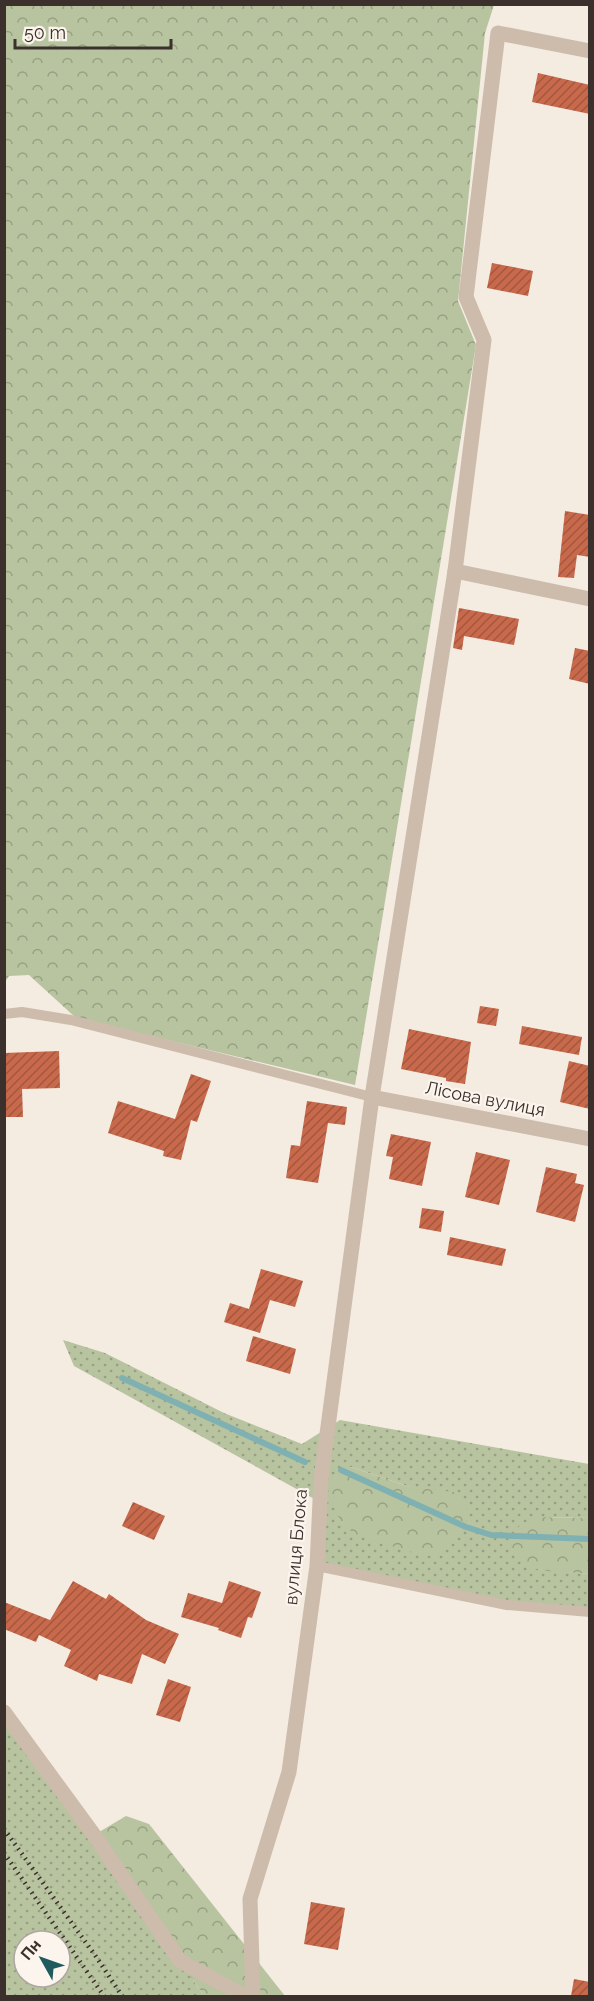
<svg xmlns="http://www.w3.org/2000/svg" width="594" height="2001" font-family="Raleway,sans-serif">
	<style>
		.grass { fill: url(#grass-dots); fill-rule: evenodd }
		.forest { fill: url(#forest-crowns) }
		.lines { fill: none; stroke-linecap: round; stroke-linejoin: round }
		.stream { stroke: #7fb0b2; stroke-width: 6 }
		.building { fill: url(#building-hatch) }
		.lane { stroke: #cdbbac; stroke-width: 10 }
		.street { stroke: #cdbbac; stroke-width: 15 }
		.rail { stroke: #3b302b; stroke-width: 4.5; stroke-dasharray: 1.5 4.5; stroke-linecap: butt }
		.labels { text-anchor: middle; stroke-width: 4.5; stroke-linejoin: round; paint-order: stroke }
		.street-label { font-size: 18px; fill: #3b302b; stroke: #fbf5ee }
	</style>
	<defs>
		<pattern id="grass-dots" width="8" height="8" patternUnits="userSpaceOnUse" patternTransform="scale(1.5)"><rect width="8" height="8" fill="#b8c4a0"/><path d="M2 2h.1M6 6h.1" fill="none" stroke="#97a083" stroke-width="1.8" stroke-linecap="round"/></pattern>
		<pattern id="forest-crowns" width="20" height="18" patternUnits="userSpaceOnUse" patternTransform="scale(1.5)"><rect width="20" height="18" fill="#b8c4a0"/><path d="M2 6a3 3 0 1 1 6 0M12 15a3 3 0 1 1 6 0" fill="none" stroke="#97a083"/></pattern>
		<pattern id="building-hatch" width="6" height="6" patternUnits="userSpaceOnUse" patternTransform="scale(1.5)"><rect width="6" height="6" fill="#c8694b"/><path d="M-1 1l2-2M0 6l6-6M5 7l2-2" fill="none" stroke="#a4573f"/></pattern>
	</defs>
	<rect width="100%" height="100%" fill="#f4ebe1"/>
	<g class="grass">
		<path d="M63,1340L105,1353L224,1413L302,1444L340,1420L589,1464V1518L539,1517L538,1569L589,1574V1612L506,1605L317,1566L320,1502L74,1366ZM351,1467L410,1487L334,1479Z"/>
		<path d="M4,1712L94,1835L204,1996H5ZM24,1941H60V1977H24Z"/>
	</g>
	<g class="forest">
		<polygon points="5,5 494,5 485,33 458,301 476,345 355,1085 76,1018 29,975 9,976 5,982"/>
		<polygon points="351,1467 410,1487 454,1492 463,1500 467,1510 466,1527 448,1546 436,1553 422,1555 355,1535 340,1520 331,1499 330,1489 334,1479 341,1472"/>
		<path d="M539,1517L589,1518V1574C573,1572 554,1573 537,1569C520,1565 504,1548 515,1531C520,1523 531,1520 539,1517Z"/>
		<polygon points="126,1816 149,1824 285,1996 204,1996 94,1835"/>
	</g>
	<g class="lines">
		<g class="stream">
			<polyline points="122,1378 305,1462"/>
			<polyline points="341,1470 466,1527 491,1535 590,1539"/>
		</g>
	</g>
	<g class="building">
		<polygon points="538,73 590,85 590,114 532,102"/>
		<polygon points="492,263 533,271 528,296 487,288"/>
		<polygon points="565,511 590,515 590,557 577,555 574,578 558,577"/>
		<polygon points="459,608 519,619 514,645 464,636 462,650 453,648"/>
		<polygon points="575,648 590,651 590,684 569,679"/>
		<polygon points="480,1006 499,1009 496,1026 477,1023"/>
		<polygon points="522,1026 582,1037 579,1055 519,1044"/>
		<polygon points="409,1029 471,1042 465,1084 446,1081 446,1078 401,1069"/>
		<polygon points="59,1051 60,1088 22,1089 23,1117 4,1117 4,1053"/>
		<polygon points="569,1061 590,1066 590,1109 560,1102"/>
		<polygon points="191,1074 211,1081 197,1122 191,1120 181,1160 163,1156 164,1151 108,1133 118,1101 175,1119"/>
		<polygon points="307,1101 347,1107 345,1125 328,1123 318,1183 286,1178 291,1145 300,1146"/>
		<polygon points="391,1134 431,1142 422,1186 389,1179 393,1157 386,1156"/>
		<polygon points="476,1152 510,1160 499,1205 465,1197"/>
		<polygon points="546,1167 577,1174 575,1183 584,1185 575,1222 536,1212"/>
		<polygon points="422,1208 444,1211 441,1232 419,1228"/>
		<polygon points="450,1237 506,1249 502,1266 447,1255"/>
		<polygon points="261,1269 303,1281 295,1307 270,1300 260,1333 224,1322 230,1303 249,1309"/>
		<polygon points="253,1336 296,1349 290,1374 246,1361"/>
		<polygon points="133,1502 165,1516 154,1540 122,1526"/>
		<polygon points="73,1581 106,1599 109,1594 146,1620 179,1634 165,1664 142,1654 132,1684 99,1674 97,1681 64,1666 71,1650 39,1635 36,1642 4,1629 4,1602 50,1620"/>
		<polygon points="229,1581 261,1592 252,1618 248,1617 241,1638 218,1630 219,1628 181,1617 188,1593 222,1603"/>
		<polygon points="168,1679 191,1687 180,1722 156,1715"/>
		<polygon points="311,1902 345,1908 338,1950 304,1944"/>
		<polygon points="574,1979 590,1982 590,1996 571,1996"/>
	</g>
	<g class="lines">
		<g class="lane">
			<polyline points="4,1014 22,1012 71,1020 372,1097"/>
			<polyline points="317,1566 507,1605 590,1612"/>
		</g>
		<g class="street">
			<polyline points="455,571 590,599"/>
			<polyline points="372,1097 590,1139"/>
			<polyline points="4,1712 94,1835 180,1961 245,1996"/>
			<polyline points="253,1996 250,1899 289,1772 317,1566 321,1479 372,1097 455,571 484,340 466,297 498,33 590,51"/>
		</g>
		<g class="rail">
			<polyline points="4,1829 97,1958 122,1996"/>
			<polyline points="4,1853 104,1996"/>
		</g>
	</g>
	<g class="labels">
		<g class="street-label">
			<text transform="translate(485 1099) rotate(11)" y="6">Лісова вулиця</text>
			<text transform="translate(296 1547) rotate(-85)" y="6">вулиця Блока</text>
		</g>
	</g>
	<rect width="594" height="2001" fill="none" stroke="#3b302b" stroke-width="12"/>
	<g transform="translate(42 1959) rotate(310)"><circle r="28" fill="#fbf5ee" stroke="#aea6a0" stroke-width="1.5"/>
	<path d="M0-4.5L10 22L0 15L-10 22Z" fill="#1f5a5e"/>
	<text y="-9" font-size="16" font-weight="bold" text-anchor="middle" fill="#3b302b">Пн</text>
	</g>
	<path d="M15 39v9h156v-9" fill="none" stroke="#3b302b" stroke-width="3"/>
	<text x="24" y="39" font-size="18" fill="#3b302b" stroke="#fbf5ee" stroke-width="4.5" paint-order="stroke">50 m</text>
</svg>
